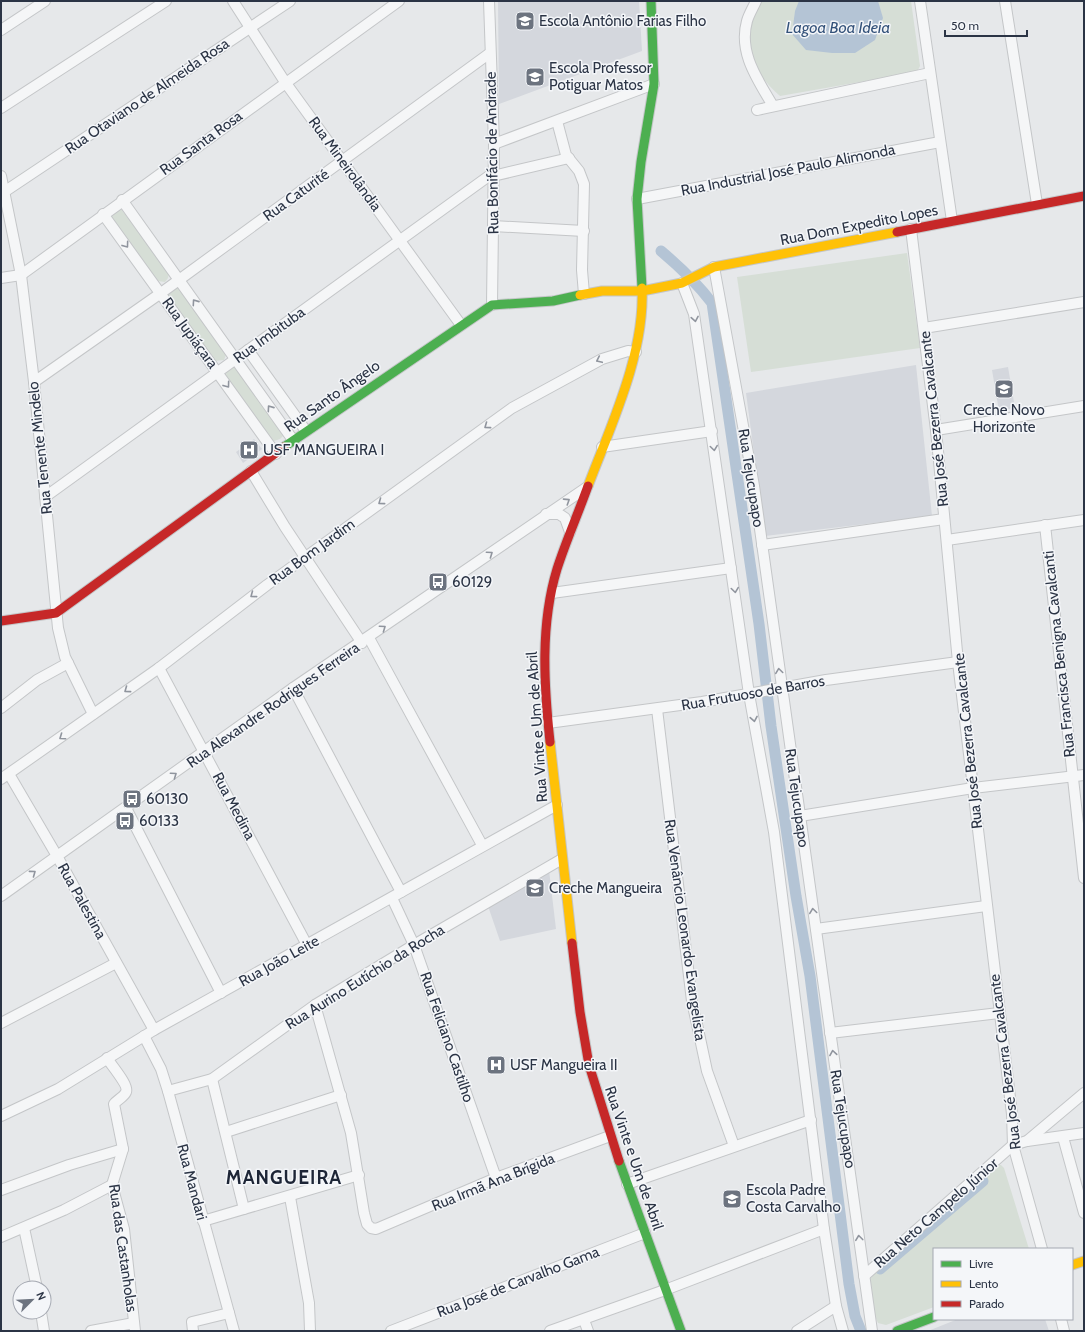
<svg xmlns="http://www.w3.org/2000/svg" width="1085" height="1332" font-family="Cabin,sans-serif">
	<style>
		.built { fill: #d4d7dd }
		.green { fill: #d6ded6 }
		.water { fill: #b4c4d5 }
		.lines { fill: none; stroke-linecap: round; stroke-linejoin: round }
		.canal { stroke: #b4c4d5; stroke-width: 11 }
		.street-casing { stroke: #c4c6c8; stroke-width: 12 }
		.fast-casing { stroke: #c4c6c8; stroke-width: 11 }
		.slow-casing { stroke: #c4c6c8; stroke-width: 11 }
		.jam-casing { stroke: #c4c6c8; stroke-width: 11 }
		.street { stroke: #f5f6f7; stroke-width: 10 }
		.fast { stroke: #4caf50; stroke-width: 9 }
		.slow { stroke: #ffc107; stroke-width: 9 }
		.jam { stroke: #c62828; stroke-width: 9 }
		.oneway { stroke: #90959e }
		.labels { text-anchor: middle; stroke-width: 3; stroke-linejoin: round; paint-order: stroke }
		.poi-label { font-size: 15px; fill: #2b3445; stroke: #f4f6f9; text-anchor: start }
		.street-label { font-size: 15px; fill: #2b3445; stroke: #f4f6f9 }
		.water-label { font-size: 16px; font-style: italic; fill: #34527a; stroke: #f4f6f9 }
		.district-label { font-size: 19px; font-weight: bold; letter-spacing: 1px; fill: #1d2536; stroke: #f4f6f9 }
	</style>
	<rect width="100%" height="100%" fill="#e6e8ea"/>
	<g class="built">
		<polygon points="498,1 639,1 642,51 499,104"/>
		<polygon points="916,365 932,516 765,536 746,393"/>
		<polygon points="1008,367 1015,408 999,411 992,370"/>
		<polygon points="254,439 262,449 243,463 236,452"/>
		<polygon points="549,870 556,929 500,941 488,906"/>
		<polygon points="958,1319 1045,1319 1049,1331 928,1331"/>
	</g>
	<g class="green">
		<path d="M759,1H911L920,66L917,72L780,96C749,70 742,38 759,1Z"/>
		<polygon points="121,209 169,273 168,278 165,282 158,281 111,218 111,215"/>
		<polygon points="907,253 920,348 751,372 737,277"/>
		<polygon points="176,287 179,288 226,355 224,360 215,361 169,297 169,291"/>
		<polygon points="232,367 235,367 284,435 280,439 274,441 271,438 227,378 226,373"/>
		<polygon points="995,1165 1001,1165 1004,1168 1029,1249 934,1249 934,1307 886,1325 878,1323 874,1314 870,1280 875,1270"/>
	</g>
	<polygon class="water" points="799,1 878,1 883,18 875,40 855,53 832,53 806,50 792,34 795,11"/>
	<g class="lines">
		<g class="canal">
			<path d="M661,251C680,267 697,283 712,303L759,624L771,726L796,896L810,976L849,1284L855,1316L861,1331"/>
			<polyline points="880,1269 983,1181"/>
		</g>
		<defs>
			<g id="street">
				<polyline points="233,1 285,82 461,325"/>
				<polyline points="489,1 494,144 492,305"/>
				<path d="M756,1C753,8 749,14 747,21C738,53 758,80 773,106"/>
				<polyline points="920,1 952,221"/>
				<polyline points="1005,1 1037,204"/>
				<polyline points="1,30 45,1"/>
				<polyline points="1,108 166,1"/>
				<polyline points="757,110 930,73"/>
				<polyline points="557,121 566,155 579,171 584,184 582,270 584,294"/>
				<polyline points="494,144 654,84"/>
				<polyline points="1,176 21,275 34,382 58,628 65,657 93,714"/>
				<polyline points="493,176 569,158"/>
				<polyline points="4,192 290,1"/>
				<polyline points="637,199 940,142"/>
				<polyline points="122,200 293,440"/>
				<polyline points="103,214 276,454"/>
				<polyline points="493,226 584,231"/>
				<polyline points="911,229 936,430 958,662 1012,1114 1013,1145 1042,1249"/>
				<polyline points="714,267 754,486 872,1331"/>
				<polyline points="1,278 21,275 399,1"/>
				<polyline points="682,283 694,314 749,694 774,832 824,1229 836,1306 843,1331"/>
				<polyline points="924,328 1084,302"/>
				<polyline points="248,350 306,431"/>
				<polyline points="34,382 161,293 490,53"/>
				<polyline points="936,430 1084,406"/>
				<polyline points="602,447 712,431"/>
				<polyline points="251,471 285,527 362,643"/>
				<polyline points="45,497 493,173"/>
				<polyline points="546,514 559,514 565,518 570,532"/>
				<polyline points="1045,525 1084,878"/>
				<polyline points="947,540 1084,520"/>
				<polyline points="762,545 944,519"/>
				<polyline points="552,593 731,568"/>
				<polyline points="369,638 482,845"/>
				<polyline points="159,668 307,945"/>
				<polyline points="293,688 401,892"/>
				<polyline points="1,708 37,680 68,663"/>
				<polyline points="657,709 692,1001 707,1071 734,1146"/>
				<polyline points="548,723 702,702 826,680 958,662"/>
				<polyline points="9,774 57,856 154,1030"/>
				<polyline points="1,779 159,668 267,585 512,408 602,359 628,351 636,352"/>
				<polyline points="126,808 221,993"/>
				<polyline points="800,816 973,788 1084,775"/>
				<polyline points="1,896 293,688 586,488"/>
				<polyline points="392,898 414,945 496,1178"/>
				<polyline points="816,929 986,906"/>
				<polyline points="315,1005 351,1133 364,1213 367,1224 371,1228 376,1229 496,1178 610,1136"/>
				<polyline points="1,1023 116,963"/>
				<polyline points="830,1033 999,1013"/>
				<polyline points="144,1036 161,1069 168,1091 234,1331"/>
				<path d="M107,1058C111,1065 129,1085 126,1092C124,1097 117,1100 114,1104L123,1149L112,1185L124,1229L135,1331"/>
				<polyline points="212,1079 244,1209"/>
				<polyline points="168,1091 212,1079 315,1005 414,945 562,859"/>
				<polyline points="1,1116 58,1089 154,1030 557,805"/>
				<polyline points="226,1132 341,1095"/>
				<polyline points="1063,1137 1084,1213"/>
				<polyline points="1027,1141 1084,1133"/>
				<polyline points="627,1184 811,1120"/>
				<polyline points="1,1190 69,1165 123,1149"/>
				<polyline points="290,1197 309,1303 310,1331"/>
				<polyline points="203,1221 359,1175"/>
				<polyline points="24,1228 37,1288"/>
				<polyline points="1,1237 64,1210 112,1185"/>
				<polyline points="864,1276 1013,1145 1027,1141 1084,1093"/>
				<polyline points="41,1312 44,1331"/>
				<polyline points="1061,1319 1064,1331"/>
				<polyline points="584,1320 588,1331"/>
				<polyline points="91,1331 134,1323"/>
				<polyline points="193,1331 192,1322 229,1313"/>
				<polyline points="391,1331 645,1233"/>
				<polyline points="550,1331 665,1290 824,1229"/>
				<polyline points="797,1331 836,1306"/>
			</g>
			<g id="fast">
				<polyline points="642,288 637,199 641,162 654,84 651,1"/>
				<polyline points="284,447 492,305 553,301 580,295"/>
				<polyline points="619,1161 681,1331"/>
				<polyline points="897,1331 934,1317"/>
			</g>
			<g id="slow">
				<polyline points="580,295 602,291 642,291 682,283 714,267 897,232"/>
				<path d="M588,486C611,425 645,354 642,288"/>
				<polyline points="550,742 572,943"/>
				<polyline points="1072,1265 1084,1261"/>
			</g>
			<g id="jam">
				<polyline points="897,232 1084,196"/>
				<polyline points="1,621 56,613 284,447"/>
				<path d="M550,742C544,685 540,625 557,569C566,541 578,514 588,486"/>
				<polyline points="572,943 580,1012 589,1065 619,1161"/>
			</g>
		</defs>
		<use href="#street" class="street-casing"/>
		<use href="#fast" class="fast-casing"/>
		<use href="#slow" class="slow-casing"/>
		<use href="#jam" class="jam-casing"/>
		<use href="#street" class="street"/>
		<use href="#fast" class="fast"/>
		<use href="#slow" class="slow"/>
		<use href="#jam" class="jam"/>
	</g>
	<defs><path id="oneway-chevron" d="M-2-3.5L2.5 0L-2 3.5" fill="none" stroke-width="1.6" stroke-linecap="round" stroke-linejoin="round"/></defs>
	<g class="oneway">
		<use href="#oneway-chevron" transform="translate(126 245) rotate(54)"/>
		<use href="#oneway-chevron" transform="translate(195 302) rotate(-125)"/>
		<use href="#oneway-chevron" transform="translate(695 319) rotate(80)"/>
		<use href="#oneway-chevron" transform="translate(599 360) rotate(155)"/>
		<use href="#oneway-chevron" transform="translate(227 385) rotate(54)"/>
		<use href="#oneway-chevron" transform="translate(270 408) rotate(-125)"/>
		<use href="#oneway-chevron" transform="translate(487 426) rotate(144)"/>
		<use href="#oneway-chevron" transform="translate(714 448) rotate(82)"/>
		<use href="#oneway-chevron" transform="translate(567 501) rotate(-33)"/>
		<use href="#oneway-chevron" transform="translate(381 502) rotate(144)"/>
		<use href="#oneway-chevron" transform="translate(490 554) rotate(-35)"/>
		<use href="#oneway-chevron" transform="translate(735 590) rotate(82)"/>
		<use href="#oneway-chevron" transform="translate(253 595) rotate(143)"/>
		<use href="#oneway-chevron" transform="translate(383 628) rotate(-35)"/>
		<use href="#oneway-chevron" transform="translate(779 671) rotate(-98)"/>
		<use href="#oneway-chevron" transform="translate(127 690) rotate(144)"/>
		<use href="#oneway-chevron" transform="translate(754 719) rotate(80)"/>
		<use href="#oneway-chevron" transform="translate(62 737) rotate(145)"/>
		<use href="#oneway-chevron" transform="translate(174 775) rotate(-35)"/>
		<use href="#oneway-chevron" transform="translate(33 873) rotate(-36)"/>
		<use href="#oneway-chevron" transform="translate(813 911) rotate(-98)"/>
		<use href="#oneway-chevron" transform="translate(833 1053) rotate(-99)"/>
		<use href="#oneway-chevron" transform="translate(859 1238) rotate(-97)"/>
	</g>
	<defs>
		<symbol id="school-square" viewBox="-11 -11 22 22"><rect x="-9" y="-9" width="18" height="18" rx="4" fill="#6c737f" stroke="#f4f6f9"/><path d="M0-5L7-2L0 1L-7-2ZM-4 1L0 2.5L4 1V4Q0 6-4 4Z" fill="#fff"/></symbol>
		<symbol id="hospital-square" viewBox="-11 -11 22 22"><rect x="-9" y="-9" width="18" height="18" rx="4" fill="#6c737f" stroke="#f4f6f9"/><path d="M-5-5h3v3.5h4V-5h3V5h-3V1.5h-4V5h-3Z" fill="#fff"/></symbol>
		<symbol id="bus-square" viewBox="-11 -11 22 22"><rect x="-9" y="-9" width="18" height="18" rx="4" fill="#6c737f" stroke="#f4f6f9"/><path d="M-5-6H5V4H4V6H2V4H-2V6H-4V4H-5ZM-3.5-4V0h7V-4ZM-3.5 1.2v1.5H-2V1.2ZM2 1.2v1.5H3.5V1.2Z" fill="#fff"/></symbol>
	</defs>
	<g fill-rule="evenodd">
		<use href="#school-square" x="514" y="10" width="22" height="22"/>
		<use href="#school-square" x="524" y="66" width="22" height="22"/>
		<use href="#school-square" x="993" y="378" width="22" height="22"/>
		<use href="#hospital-square" x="238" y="439" width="22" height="22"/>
		<use href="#bus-square" x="427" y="571" width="22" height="22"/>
		<use href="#bus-square" x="121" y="788" width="22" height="22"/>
		<use href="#bus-square" x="114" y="810" width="22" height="22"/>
		<use href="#school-square" x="524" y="877" width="22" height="22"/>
		<use href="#hospital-square" x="485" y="1054" width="22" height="22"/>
		<use href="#school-square" x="721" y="1188" width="22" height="22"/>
	</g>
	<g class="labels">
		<g class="poi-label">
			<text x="539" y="26">Escola Antônio Farias Filho</text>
			<text x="549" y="73">Escola Professor<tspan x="549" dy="17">Potiguar Matos</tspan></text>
			<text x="1004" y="415" text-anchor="middle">Creche Novo<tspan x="1004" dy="17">Horizonte</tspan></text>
			<text x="263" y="455">USF MANGUEIRA I</text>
			<text x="452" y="587">60129</text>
			<text x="146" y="804">60130</text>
			<text x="139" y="826">60133</text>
			<text x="549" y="893">Creche Mangueira</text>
			<text x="510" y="1070">USF Mangueira II</text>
			<text x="746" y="1195">Escola Padre<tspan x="746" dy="17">Costa Carvalho</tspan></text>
		</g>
		<g class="street-label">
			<text transform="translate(147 96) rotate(-34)" y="5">Rua Otaviano de Almeida Rosa</text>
			<text transform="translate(201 143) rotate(-36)" y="5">Rua Santa Rosa</text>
			<text transform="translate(492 153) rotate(-91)" y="5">Rua Bonifácio de Andrade</text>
			<text transform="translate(345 164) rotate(54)" y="5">Rua Mineirolândia</text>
			<text transform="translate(788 170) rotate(-11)" y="5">Rua Industrial José Paulo Alimonda</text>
			<text transform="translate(296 195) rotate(-36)" y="5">Rua Caturité</text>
			<text transform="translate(859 225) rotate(-11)" y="5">Rua Dom Expedito Lopes</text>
			<text transform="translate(190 333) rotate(54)" y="5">Rua Jupiáçara</text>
			<text transform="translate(269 335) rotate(-36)" y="5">Rua Imbituba</text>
			<text transform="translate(332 396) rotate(-35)" y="5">Rua Santo Ângelo</text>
			<text transform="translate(934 419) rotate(-96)" y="5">Rua José Bezerra Cavalcante</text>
			<text transform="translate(40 448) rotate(-96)" y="5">Rua Tenente Mindelo</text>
			<text transform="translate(751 478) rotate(81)" y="5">Rua Tejucupapo</text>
			<text transform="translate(312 552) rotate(-36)" y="5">Rua Bom Jardim</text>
			<text transform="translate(1059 654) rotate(-96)" y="5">Rua Francisca Benigna Cavalcanti</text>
			<text transform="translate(753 693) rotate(-10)" y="5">Rua Frutuoso de Barros</text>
			<text transform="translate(273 705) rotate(-35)" y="5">Rua Alexandre Rodrigues Ferreira</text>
			<text transform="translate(537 727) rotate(-94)" y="5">Rua Vinte e Um de Abril</text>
			<text transform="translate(968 741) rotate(-96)" y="5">Rua José Bezerra Cavalcante</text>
			<text transform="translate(797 798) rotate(82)" y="5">Rua Tejucupapo</text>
			<text transform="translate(234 806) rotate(62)" y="5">Rua Medina</text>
			<text transform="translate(82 901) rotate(61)" y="5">Rua Palestina</text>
			<text transform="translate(685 930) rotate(82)" y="5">Rua Venâncio Leonardo Evangelista</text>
			<text transform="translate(279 961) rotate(-29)" y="5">Rua João Leite</text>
			<text transform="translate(365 977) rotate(-32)" y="5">Rua Aurino Eutíchio da Rocha</text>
			<text transform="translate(447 1037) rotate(71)" y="5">Rua Feliciano Castilho</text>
			<text transform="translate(1005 1062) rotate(-97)" y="5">Rua José Bezerra Cavalcante</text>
			<text transform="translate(843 1119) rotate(81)" y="5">Rua Tejucupapo</text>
			<text transform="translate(634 1158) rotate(71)" y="5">Rua Vinte e Um de Abril</text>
			<text transform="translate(192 1182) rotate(75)" y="5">Rua Mandari</text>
			<text transform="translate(493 1182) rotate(-22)" y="5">Rua Irmã Ana Brígida</text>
			<text transform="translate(936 1213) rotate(-41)" y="5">Rua Neto Campelo Júnior</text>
			<text transform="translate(123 1248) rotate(82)" y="5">Rua das Castanholas</text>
			<text transform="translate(518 1282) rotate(-21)" y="5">Rua José de Carvalho Gama</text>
		</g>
		<g class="water-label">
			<text x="838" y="33">Lagoa Boa Ideia</text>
		</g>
		<g class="district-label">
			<text x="284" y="1184">MANGUEIRA</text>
		</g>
	</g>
	<rect width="1085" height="1332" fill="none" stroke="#2b3445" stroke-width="4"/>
	<rect x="933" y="1248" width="140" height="72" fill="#f4f6f9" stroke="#a4a8b1"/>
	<rect x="941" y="1261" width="20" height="6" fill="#4caf50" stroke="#a4a8b1"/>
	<text x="969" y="1268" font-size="12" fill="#2b3445">Livre</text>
	<rect x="941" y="1281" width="20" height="6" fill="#ffc107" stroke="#a4a8b1"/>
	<text x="969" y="1288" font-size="12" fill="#2b3445">Lento</text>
	<rect x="941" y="1301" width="20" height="6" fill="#c62828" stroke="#a4a8b1"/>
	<text x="969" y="1308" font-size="12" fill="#2b3445">Parado</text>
	<g transform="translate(32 1300) rotate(66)"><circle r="19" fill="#f4f6f9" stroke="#a4a8b1"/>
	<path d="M0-3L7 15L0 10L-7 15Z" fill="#6c737f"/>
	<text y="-6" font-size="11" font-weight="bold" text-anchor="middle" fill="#2b3445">N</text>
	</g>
	<path d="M945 30v6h82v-6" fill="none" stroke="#2b3445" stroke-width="2"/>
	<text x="951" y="30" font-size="12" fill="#2b3445" stroke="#f4f6f9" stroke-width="3" paint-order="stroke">50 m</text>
</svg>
